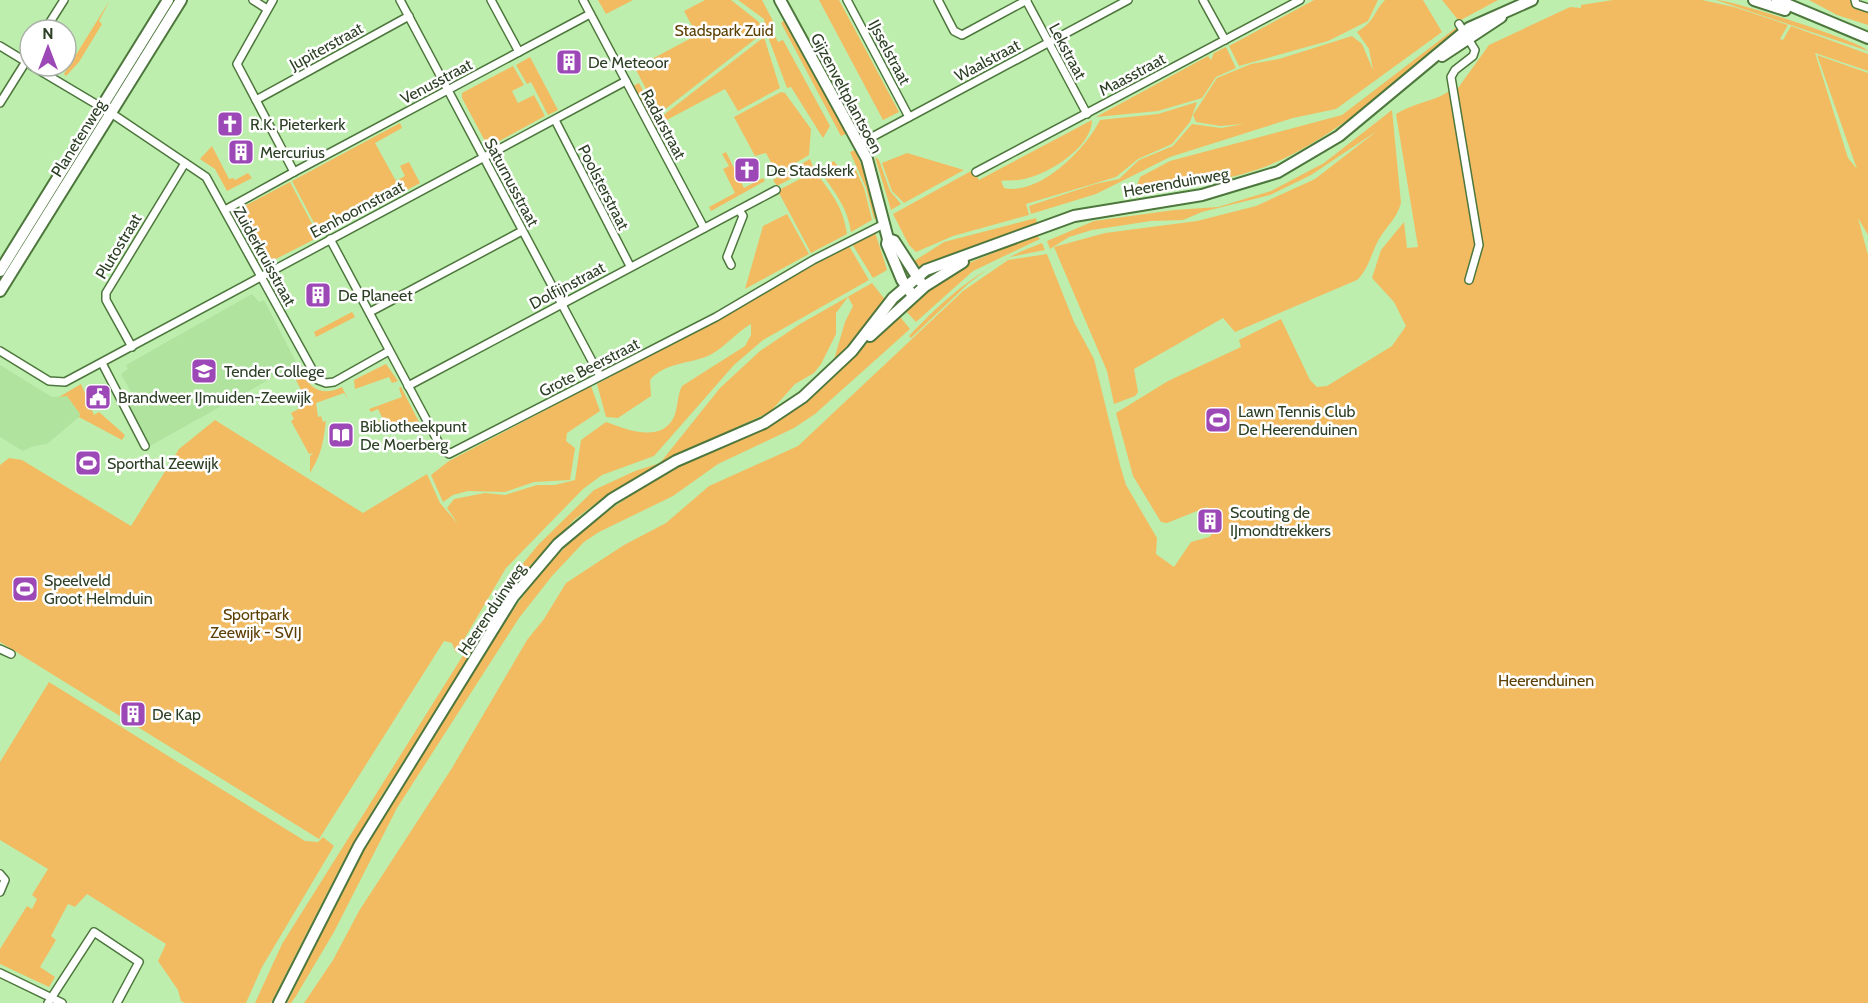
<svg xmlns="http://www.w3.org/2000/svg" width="1868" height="1003" font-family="Cabin,sans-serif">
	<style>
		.built { fill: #afe39e }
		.green { fill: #f2bb61 }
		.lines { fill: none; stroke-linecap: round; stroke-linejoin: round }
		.street-casing { stroke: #4d773d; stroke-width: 10 }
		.secondary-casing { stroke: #4d773d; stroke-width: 14 }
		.street { stroke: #fff; stroke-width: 7 }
		.secondary { stroke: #fff; stroke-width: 10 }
		.labels { text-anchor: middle; stroke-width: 5; stroke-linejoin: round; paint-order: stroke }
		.park-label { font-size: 16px; fill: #5d4004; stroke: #fff }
		.street-label { font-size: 16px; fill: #2d4026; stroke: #fff }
		.poi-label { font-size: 16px; fill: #2d4026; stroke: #fff; text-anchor: start }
	</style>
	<rect width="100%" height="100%" fill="#beeeae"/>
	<g class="built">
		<polygon points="252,294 259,302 264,300 297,364 148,447 124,399 132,394 121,374 128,369 126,365"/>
		<polygon points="0,365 52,397 67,396 80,414 79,417 47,444 34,446 23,451 0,437"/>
	</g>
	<g class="green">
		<polygon points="110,0 99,21 102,24 79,62 66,76 64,74"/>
		<polygon points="598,0 633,0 606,14"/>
		<polygon points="705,0 731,0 759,22 763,33 659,114 635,68 697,35 684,11"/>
		<polygon points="738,0 762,0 774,23 766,30 764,19"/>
		<polygon points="819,0 839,0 899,112 883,120"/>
		<polygon points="1314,0 1378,0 1368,21 1328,41 1239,66 1229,46"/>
		<path d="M1385,0H1423L1442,32L1336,109L1293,118L1170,157L1096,194L1031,214L1029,206L1095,184L1119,179L1139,160L1173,146L1192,124L1221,128L1244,124L1220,126L1196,122L1193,115L1217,78L1251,64L1279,59L1352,36L1362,44L1373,70L1369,49L1357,32C1376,20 1372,14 1385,0Z"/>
		<polygon points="1442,0 1498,0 1459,21"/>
		<path d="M1613,0H1702L1734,7L1788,25L1780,39L1783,40L1791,26L1868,54V71L1815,53L1848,158L1857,169L1817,55L1868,73V235L1858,218L1868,255V1003H304L333,960L359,911L452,768L527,640L544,619L566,583L624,545L666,523L709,486L798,446L963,291L1008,260L1047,254L1074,322L1094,359L1120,465L1126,485L1157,538L1156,554L1174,567L1191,542L1209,537L1223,523L1207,507L1167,523L1161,522L1133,476L1116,413L1168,381L1241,347L1239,340L1281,319L1310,380L1317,387L1327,386L1392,346L1406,326L1394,302L1372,278L1381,250L1404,222L1407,248L1418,247L1396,114C1415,102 1434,102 1451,90L1453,95L1489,45L1570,7L1581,8V5Z"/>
		<path d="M1716,0C1733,0 1861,42 1868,51Z"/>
		<polygon points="1809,0 1850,0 1857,8 1868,12 1868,25 1837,15"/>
		<polygon points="786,19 839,119 846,134 841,136 781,23"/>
		<path d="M1457,27L1460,32C1401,78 1327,146 1256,170C1217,183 1175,187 1135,192L1140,177L1170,161L1342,115Z"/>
		<polygon points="772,30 778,42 783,40 830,126 823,138 791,87 787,88 767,34"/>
		<polygon points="764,37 780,88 738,111 725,89 663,122 661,117"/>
		<polygon points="1226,47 1236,68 1216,77 1202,98 1158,111 1096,117 1208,56 1211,60 1214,53"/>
		<polygon points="530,57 558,110 548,115 531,82 527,84 516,65"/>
		<polygon points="513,66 524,85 512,91 518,103 534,95 545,116 492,145 486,143 462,98 462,93"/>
		<polygon points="639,83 661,125 655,128 633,86"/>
		<polygon points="781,92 785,93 811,129 809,155 777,174 766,153 755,156 734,117"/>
		<path d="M1197,102L1190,122L1172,144L1138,159L1116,177L1026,204L1029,215L953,236L916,252L909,245L893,214L973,170L979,180L1092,120C1092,147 1049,174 1024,179C1017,181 1008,180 1001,181L1004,188C1039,196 1086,149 1100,120L1158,114Z"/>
		<path d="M1392,110L1401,203C1397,218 1387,226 1379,239C1371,253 1369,269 1357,280L1235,332L1223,318L1134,369L1138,392L1135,396L1114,404L1107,371L1054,247L1105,233L1197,221L1256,206L1315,179L1377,131L1311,175L1270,195L1202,212L1183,220L1151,221L1092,230L1069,237L1050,249L1047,241L1094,221L1174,210L1218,207L1271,191L1324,163Z"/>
		<polygon points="400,123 402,128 375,143 396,181 405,176 400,166 409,162 420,183 321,236 292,181"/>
		<polygon points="212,146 229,179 233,178 235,180 248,173 252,178 227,191 215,169 200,159"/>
		<polygon points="855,150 867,178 877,218 874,219 866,188 850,152"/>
		<polygon points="726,152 744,188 763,178 765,181 711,211 709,207 735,193 723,169 729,166 722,154"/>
		<polygon points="907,153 964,170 904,203 892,191 882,163"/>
		<polygon points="875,157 879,160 890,191 901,204 891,210"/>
		<polygon points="810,159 813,167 777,186 773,180"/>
		<path d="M834,161L843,174L855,168L864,188L872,220L851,232C847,205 833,191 819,169Z"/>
		<path d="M815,171C831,193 843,206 847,234L811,253L779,193V190Z"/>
		<polygon points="290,182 319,237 268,263 263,259 239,213 241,208"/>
		<polygon points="787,214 809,254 745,289 763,226"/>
		<polygon points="1036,218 1037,223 923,267 911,263 944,242"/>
		<polygon points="875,232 887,270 873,278 852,244"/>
		<polygon points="1036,235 1040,239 973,271 916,322 903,308 952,270"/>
		<path d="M1042,243L1045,250L1010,257L989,268L969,283L911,338L909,336C952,291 984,265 1042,243Z"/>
		<path d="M849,246L869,280L763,340L734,365L654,456L602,475L583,489L506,568L456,653L452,643L444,641L319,839L0,642V465L9,458L22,460L131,526L179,449L215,420L363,513L427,474L440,503L458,524L447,508L454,499L485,493L505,495L537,485H555L575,480L581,440L606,422C625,429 661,444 674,417C678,408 677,396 682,386L745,346L751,335V324C737,332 725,347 710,355C691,364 665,362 650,380L651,396L618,418L606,417L597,384Z"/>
		<polygon points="872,283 886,301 833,363 845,322 853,306 848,297 836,313 836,334 821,364 814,373 795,384 770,412 668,459 608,494 574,520 527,569 494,617 377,803 345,858 271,1003 255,1003 282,944 462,657 498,594 538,545 594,490 635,471 660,463 720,388 760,351 800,324"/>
		<polygon points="352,312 355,317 316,337 314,332"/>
		<path d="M897,313L910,329L815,414L794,428L718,464L673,496L599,532L584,542L552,576L519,618L397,808L334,932L296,996L291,1003H287C301,978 309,950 322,924C362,842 412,766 462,690C490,646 517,598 553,560C586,524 630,493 673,471L672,468C707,452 744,440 777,421C824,395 858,350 897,313Z"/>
		<polygon points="386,364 398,381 392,383 389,377 355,389 354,380"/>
		<path d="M304,376C313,392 326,395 342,387L348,399L344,393L316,403L318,417L321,416L323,422L326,421C323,443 322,453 310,473V456L313,453L309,454L291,421L294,419L291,413L308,404L296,380Z"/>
		<polygon points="81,384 94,415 99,412 125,435 122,440 79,417 80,414 67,396 59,397"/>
		<polygon points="591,386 600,411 567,433 566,441 575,448 570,480 534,482 505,492 468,491 453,495 443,502 431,475 449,461"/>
		<polygon points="401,387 419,422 415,428 413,422 377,422 383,419 378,409 371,412 369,409 402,397 399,388"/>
		<polygon points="49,682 305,841 318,842 323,837 334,846 262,967 246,1003 185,1003 181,1001 178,990 158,961 166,944 87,894 75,907 68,904 51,936 56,940 40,967 55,977 49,987 0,964 0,949 27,906 32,909 37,899 32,895 48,869 0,840 0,762"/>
	</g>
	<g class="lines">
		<defs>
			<g id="street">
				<polyline points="253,0 267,9"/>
				<polyline points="400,0 600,376"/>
				<polyline points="491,0 519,52"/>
				<polyline points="583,0 704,228"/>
				<polyline points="847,0 909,117"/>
				<polyline points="938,0 954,31 962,35 1027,0"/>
				<polyline points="1026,0 1087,114"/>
				<polyline points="1203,0 1225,40"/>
				<polyline points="1855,0 1856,4 1868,8"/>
				<polyline points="1459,24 1475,50 1473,56 1455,70 1451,77 1479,245 1469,280"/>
				<polyline points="45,30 64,0"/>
				<polyline points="0,46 28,63"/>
				<polyline points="32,66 111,113 206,177 318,380 326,383 334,382 389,351"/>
				<polyline points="256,100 409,16"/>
				<polyline points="0,103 30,55"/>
				<polyline points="555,120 630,266"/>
				<polyline points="859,144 1128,0"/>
				<polyline points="294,172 590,14"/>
				<polyline points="976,172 1300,0"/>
				<polyline points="225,210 294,172 237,64 273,0"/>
				<polyline points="330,239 442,449 449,454 716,317 813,260 884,224"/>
				<polyline points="731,265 727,257 743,216 739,210"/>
				<polyline points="370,312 522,231"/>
				<polyline points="132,347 106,300 106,293 185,163"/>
				<polyline points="0,351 49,381 65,382 626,81"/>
				<polyline points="102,363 145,446"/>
				<polyline points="408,386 776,190"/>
				<polyline points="0,649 11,654"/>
				<polyline points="0,874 5,880 0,892"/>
				<polyline points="0,973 62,1003"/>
				<polyline points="48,1003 94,932 139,962 117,1003"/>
			</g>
			<g id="secondary">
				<polyline points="780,0 867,159 888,239 887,244 902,280 913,296"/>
				<polyline points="1754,0 1785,10"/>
				<polyline points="1777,0 1868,38"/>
				<polyline points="1442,56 1501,17"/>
				<polyline points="888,239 894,241 920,281"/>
				<polyline points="0,271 168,0"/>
				<polyline points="0,291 181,0"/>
				<polyline points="870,336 925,286 963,262"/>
				<polyline points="279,1003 359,846 513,597 558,544 612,499 676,461 764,423 803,397 852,351 893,298 926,270 1074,216 1202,195 1278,172 1339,136 1469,28 1532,0"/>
			</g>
		</defs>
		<use href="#street" class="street-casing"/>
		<use href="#secondary" class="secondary-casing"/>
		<use href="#street" class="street"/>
		<use href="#secondary" class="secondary"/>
	</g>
	<defs>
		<symbol id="building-square" viewBox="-11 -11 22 22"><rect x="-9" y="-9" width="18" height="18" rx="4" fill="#9c48b6" stroke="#fff"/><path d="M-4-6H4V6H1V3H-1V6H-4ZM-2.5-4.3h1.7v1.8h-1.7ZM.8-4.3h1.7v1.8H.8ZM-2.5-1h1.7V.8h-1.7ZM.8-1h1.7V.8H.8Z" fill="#fff"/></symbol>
		<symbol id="church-square" viewBox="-11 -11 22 22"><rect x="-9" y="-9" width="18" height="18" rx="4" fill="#9c48b6" stroke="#fff"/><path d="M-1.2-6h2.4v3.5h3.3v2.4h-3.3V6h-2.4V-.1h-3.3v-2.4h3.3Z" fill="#fff"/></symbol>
		<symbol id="university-square" viewBox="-11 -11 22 22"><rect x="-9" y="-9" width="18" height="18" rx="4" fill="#9c48b6" stroke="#fff"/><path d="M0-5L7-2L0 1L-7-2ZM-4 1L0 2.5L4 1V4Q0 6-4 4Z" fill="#fff"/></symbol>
		<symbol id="civic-square" viewBox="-11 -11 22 22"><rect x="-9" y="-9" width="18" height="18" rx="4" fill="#9c48b6" stroke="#fff"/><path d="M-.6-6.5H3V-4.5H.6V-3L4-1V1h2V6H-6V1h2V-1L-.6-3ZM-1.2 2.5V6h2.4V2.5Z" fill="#fff"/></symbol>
		<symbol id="stadium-square" viewBox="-11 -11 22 22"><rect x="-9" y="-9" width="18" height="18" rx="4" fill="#9c48b6" stroke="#fff"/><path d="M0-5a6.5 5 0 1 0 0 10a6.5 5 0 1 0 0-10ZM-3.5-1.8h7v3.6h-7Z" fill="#fff"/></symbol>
		<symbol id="library-square" viewBox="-11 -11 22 22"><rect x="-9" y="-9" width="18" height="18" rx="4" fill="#9c48b6" stroke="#fff"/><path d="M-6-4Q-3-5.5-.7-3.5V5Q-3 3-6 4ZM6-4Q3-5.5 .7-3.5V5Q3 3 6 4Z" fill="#fff"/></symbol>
	</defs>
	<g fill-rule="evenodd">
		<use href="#building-square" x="554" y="47" width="30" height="30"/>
		<use href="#church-square" x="215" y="109" width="30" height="30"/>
		<use href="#building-square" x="226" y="137" width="30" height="30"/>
		<use href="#church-square" x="732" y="155" width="30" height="30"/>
		<use href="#building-square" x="303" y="280" width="30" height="30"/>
		<use href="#university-square" x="189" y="356" width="30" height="30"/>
		<use href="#civic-square" x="83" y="382" width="30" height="30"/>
		<use href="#stadium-square" x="1203" y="405" width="30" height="30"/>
		<use href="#library-square" x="326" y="420" width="30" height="30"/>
		<use href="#stadium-square" x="73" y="448" width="30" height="30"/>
		<use href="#building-square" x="1195" y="506" width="30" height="30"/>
		<use href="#stadium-square" x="10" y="574" width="30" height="30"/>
		<use href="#building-square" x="118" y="699" width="30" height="30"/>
	</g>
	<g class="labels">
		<g class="park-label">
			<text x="724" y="36">Stadspark Zuid</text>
			<text x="256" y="620">Sportpark<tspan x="256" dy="18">Zeewijk - SVIJ</tspan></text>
			<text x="1546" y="686">Heerenduinen</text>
		</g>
		<g class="street-label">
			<text transform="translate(326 46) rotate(-29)" y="6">Jupiterstraat</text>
			<text transform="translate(1068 51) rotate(62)" y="6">Lekstraat</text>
			<text transform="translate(890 52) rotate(62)" y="6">IJsselstraat</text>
			<text transform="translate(987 60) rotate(-28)" y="6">Waalstraat</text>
			<text transform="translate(1132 74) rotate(-28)" y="6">Maasstraat</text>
			<text transform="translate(436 81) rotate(-28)" y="6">Venusstraat</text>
			<text transform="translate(847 93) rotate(62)" y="6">Gijzenveltplantsoen</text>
			<text transform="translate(664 124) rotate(62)" y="6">Radarstraat</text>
			<text transform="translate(78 138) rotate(-58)" y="6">Planetenweg</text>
			<text transform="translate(512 182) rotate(62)" y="6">Saturnusstraat</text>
			<text transform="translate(1176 182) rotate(-10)" y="6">Heerenduinweg</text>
			<text transform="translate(604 187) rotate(63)" y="6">Poolsterstraat</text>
			<text transform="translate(357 209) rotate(-28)" y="6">Eenhoornstraat</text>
			<text transform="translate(118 246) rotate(-59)" y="6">Plutostraat</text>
			<text transform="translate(265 256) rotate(61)" y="6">Zuiderkruisstraat</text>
			<text transform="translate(567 285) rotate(-28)" y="6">Dolfijnstraat</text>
			<text transform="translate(589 367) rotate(-27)" y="6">Grote Beerstraat</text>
			<text transform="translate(491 609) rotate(-56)" y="6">Heerenduinweg</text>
		</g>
		<g class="poi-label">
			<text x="588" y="68">De Meteoor</text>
			<text x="250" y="130">R.K. Pieterkerk</text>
			<text x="260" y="158">Mercurius</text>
			<text x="766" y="176">De Stadskerk</text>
			<text x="338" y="301">De Planeet</text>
			<text x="224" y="377">Tender College</text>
			<text x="118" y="403">Brandweer IJmuiden-Zeewijk</text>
			<text x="1238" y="417">Lawn Tennis Club<tspan x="1238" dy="18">De Heerenduinen</tspan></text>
			<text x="360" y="432">Bibliotheekpunt<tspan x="360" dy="18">De Moerberg</tspan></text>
			<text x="107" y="469">Sporthal Zeewijk</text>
			<text x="1230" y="518">Scouting de<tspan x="1230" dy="18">IJmondtrekkers</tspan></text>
			<text x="44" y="586">Speelveld<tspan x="44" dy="18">Groot Helmduin</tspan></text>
			<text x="152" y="720">De Kap</text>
		</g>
	</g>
	<g transform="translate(48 48)"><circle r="28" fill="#ffffff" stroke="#abb3a8" stroke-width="1.5"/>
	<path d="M0-4.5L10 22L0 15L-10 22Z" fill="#9c48b6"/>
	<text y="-9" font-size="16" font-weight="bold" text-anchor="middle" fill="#2d4026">N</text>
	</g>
</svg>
